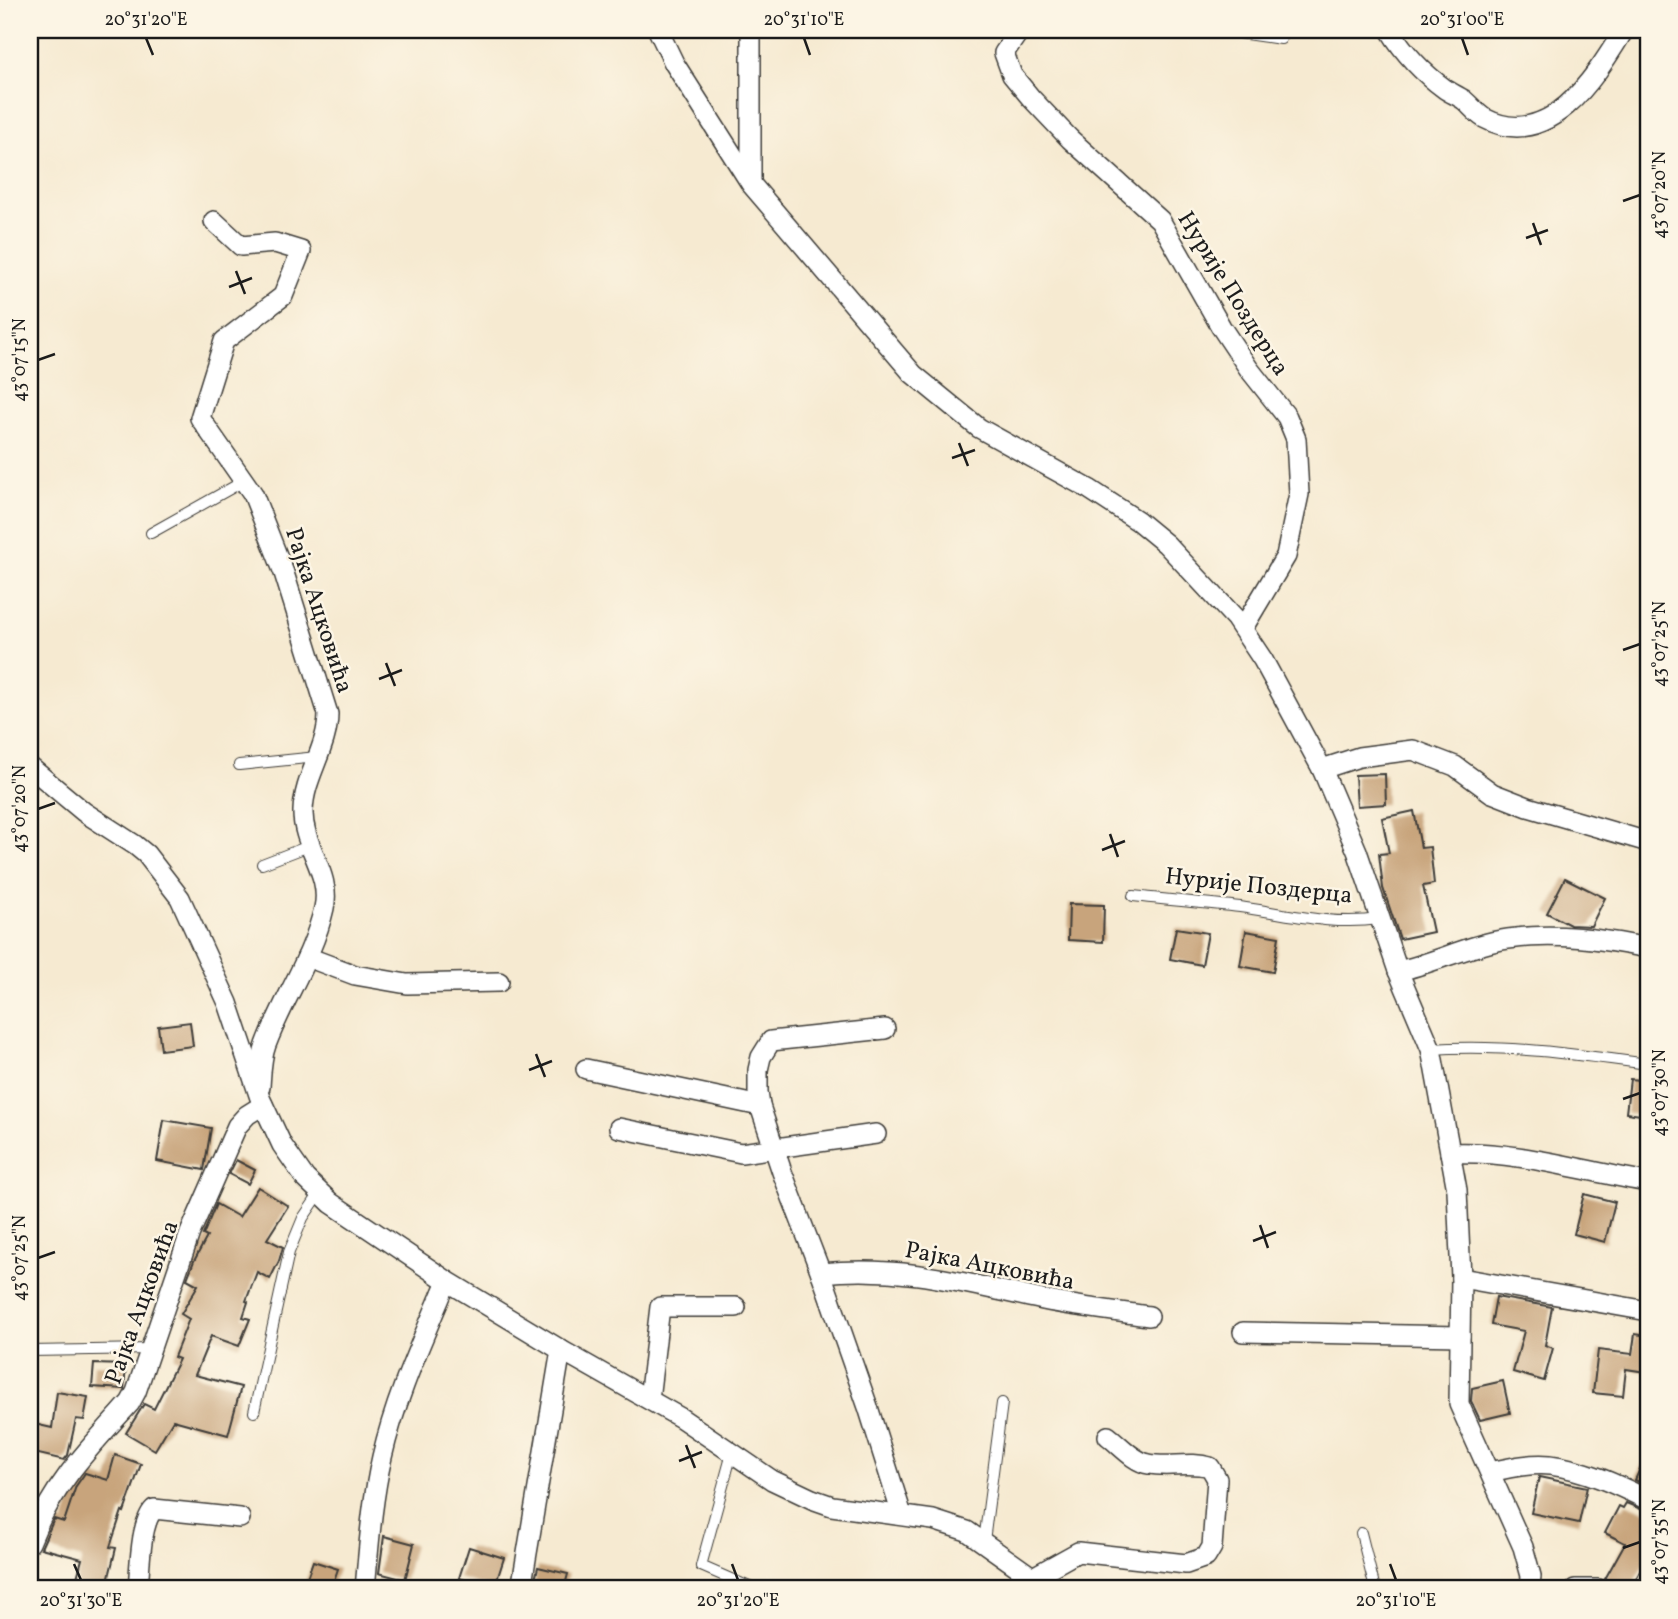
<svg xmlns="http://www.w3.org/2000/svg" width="1678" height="1619" font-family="Vollkorn,serif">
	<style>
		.building { fill: #c8a47c }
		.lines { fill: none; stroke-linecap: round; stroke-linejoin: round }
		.service-casing { stroke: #3d3b37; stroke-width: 12 }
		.minor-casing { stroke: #3d3b37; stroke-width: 22 }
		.service { stroke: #fff; stroke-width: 10 }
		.minor { stroke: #fff; stroke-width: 19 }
		.ticks { fill: none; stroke: #1c1c1c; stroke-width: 2.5 }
		.labels { text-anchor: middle; stroke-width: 5; stroke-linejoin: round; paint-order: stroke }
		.street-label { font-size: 24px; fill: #1c1c1c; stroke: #fcf5e5 }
		.neatline { fill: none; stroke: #1c1c1c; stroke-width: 2.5 }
		.ticks-label { font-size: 18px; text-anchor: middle; fill: #1c1c1c }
	</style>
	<rect width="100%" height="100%" fill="#fcf5e5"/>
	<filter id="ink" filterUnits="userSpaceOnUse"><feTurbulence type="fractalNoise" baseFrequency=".0143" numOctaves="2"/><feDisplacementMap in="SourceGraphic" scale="14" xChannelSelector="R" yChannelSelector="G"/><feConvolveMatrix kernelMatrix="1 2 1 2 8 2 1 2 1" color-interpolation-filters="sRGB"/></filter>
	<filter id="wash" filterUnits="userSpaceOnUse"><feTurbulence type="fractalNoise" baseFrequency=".00686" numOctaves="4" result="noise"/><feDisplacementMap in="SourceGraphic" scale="28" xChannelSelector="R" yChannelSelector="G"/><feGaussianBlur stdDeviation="1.57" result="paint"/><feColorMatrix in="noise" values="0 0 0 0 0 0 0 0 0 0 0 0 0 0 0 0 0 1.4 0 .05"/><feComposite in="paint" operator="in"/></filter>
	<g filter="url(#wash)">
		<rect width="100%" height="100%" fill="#f6ead1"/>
		<g id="blocks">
			<g class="building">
				<polygon points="1385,774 1386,804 1357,806 1355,775"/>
				<polygon points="1414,811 1421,848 1430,847 1434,884 1423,886 1433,932 1400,939 1383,888 1379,854 1389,853 1382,818"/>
				<polygon points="1565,878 1605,898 1591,926 1570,925 1547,913"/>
				<polygon points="1069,904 1104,905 1103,942 1068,940"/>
				<polygon points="1176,928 1208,933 1202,965 1170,959"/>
				<polygon points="1246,931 1279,937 1273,972 1240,966"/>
				<polygon points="190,1022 193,1046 161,1050 158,1026"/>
				<polygon points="1630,1079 1648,1081 1648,1116 1626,1113"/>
				<polygon points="164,1120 211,1128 204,1170 157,1161"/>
				<polygon points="236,1160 255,1170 248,1184 229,1174"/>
				<polygon points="258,1187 288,1206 267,1239 283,1247 279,1261 270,1279 257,1272 246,1301 248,1302 243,1317 250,1319 239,1346 211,1336 195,1375 241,1387 228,1435 173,1420 155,1450 126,1433 144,1404 154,1409 179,1359 174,1357 189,1319 181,1314 198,1285 187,1279 194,1261 207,1237 203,1235 216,1204 239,1217"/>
				<polygon points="1584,1194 1615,1202 1605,1242 1574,1234"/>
				<polygon points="1496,1297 1552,1307 1545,1345 1553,1348 1544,1381 1513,1372 1524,1331 1491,1325"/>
				<polygon points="1635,1334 1648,1336 1646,1372 1626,1369 1623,1396 1593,1393 1598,1350 1632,1354"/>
				<polygon points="94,1364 126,1365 124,1389 92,1387"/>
				<polygon points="1503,1381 1510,1413 1480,1420 1471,1401 1472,1388"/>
				<polygon points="57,1392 88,1397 84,1420 76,1419 68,1455 64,1460 30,1452 30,1423 52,1428"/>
				<polygon points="1648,1451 1648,1486 1635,1480"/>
				<polygon points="115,1455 141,1464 124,1512 122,1511 110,1547 116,1548 106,1589 74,1589 82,1559 41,1548 54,1519 64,1522 76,1486 83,1476 85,1473 108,1480"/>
				<polygon points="1539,1477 1587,1487 1579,1523 1531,1513"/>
				<polygon points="1626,1503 1648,1512 1648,1557 1630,1589 1610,1589 1605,1579 1625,1543 1605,1533 1619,1506 1623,1508"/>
				<polygon points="384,1536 414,1544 405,1580 379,1573"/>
				<polygon points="469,1547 504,1558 494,1589 459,1578"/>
				<polygon points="313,1561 338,1569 331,1589 303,1589"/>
				<polygon points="538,1567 568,1574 564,1589 533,1589"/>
			</g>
		</g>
	</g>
	<g filter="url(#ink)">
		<use href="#blocks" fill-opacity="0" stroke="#3d3b37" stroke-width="2"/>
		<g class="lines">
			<defs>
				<g id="service">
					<polyline points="1218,30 1281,39"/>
					<polyline points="151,533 244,481"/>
					<polyline points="239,765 317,757"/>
					<polyline points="262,864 309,846"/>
					<path d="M1133,896C1169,900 1205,903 1240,907C1287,914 1333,926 1379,919"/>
					<path d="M1431,1049C1504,1044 1575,1054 1648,1064"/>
					<polyline points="30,1351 152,1349"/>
					<polyline points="254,1412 289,1252 303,1218 320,1193"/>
					<polyline points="732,1453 701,1566 754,1589"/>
					<polyline points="1361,1533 1375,1589"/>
					<polyline points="984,1541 1002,1403"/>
				</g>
				<g id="minor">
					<polyline points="658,30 674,63 751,184 913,374 979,428 1089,489 1138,521 1166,544 1235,618 1263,660 1322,769 1357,851 1398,971 1431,1049 1457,1190 1461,1278 1459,1404 1523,1547 1531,1576 1530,1589"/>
					<polyline points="1020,30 1004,53 1012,75 1031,98 1070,139 1160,220 1221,327 1249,369 1287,417 1296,439 1299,494 1286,556 1243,628"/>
					<path d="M1390,30C1404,53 1423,73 1445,89C1451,93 1458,96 1464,100C1471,106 1476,113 1484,118C1550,153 1596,75 1624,30"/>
					<polyline points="751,183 751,30"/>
					<path d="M214,221L241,246L275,243L301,251L283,296L224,341L200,418L253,494L284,573L328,714C328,748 304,776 303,811C302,846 332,874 324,908C313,957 283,999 266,1045C261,1058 261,1073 260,1087"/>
					<polyline points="30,767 84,812 135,845 146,854 180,898 228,1003 260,1098 282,1145 305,1178 331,1203 447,1281 561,1350 681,1418 772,1480 812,1499 832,1506 933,1520 967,1531 1049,1589"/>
					<polyline points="1322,769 1359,757 1413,750 1455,766 1492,793 1528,807 1648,842"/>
					<polyline points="307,957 355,975 407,984 499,982"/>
					<path d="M1398,971C1435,963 1471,944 1508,939C1555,932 1602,939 1648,948"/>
					<polyline points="885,1029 771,1041 761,1057 758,1070 758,1092 760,1106 782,1172 821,1273 868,1407 902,1515"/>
					<polyline points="586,1069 760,1106"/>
					<polyline points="619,1128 741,1153 876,1134"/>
					<path d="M1450,1153C1518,1150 1582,1171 1648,1182"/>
					<path d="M821,1273C905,1265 963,1283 1043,1300C1078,1307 1113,1311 1149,1316"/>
					<polyline points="1461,1278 1648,1311"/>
					<polyline points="1243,1332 1460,1336"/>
					<polyline points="649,1399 660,1307 736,1307"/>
					<path d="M1490,1472C1509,1468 1530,1463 1550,1465C1584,1469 1618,1485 1648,1500"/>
					<path d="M30,1543C51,1487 90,1447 130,1403L136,1392L190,1233L237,1126L247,1115L263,1105"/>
					<path d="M1033,1577L1078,1552L1186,1564L1206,1557L1212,1547L1217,1479L1210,1467C1190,1461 1170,1468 1149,1464C1134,1462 1120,1445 1108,1436"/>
					<path d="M138,1589C140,1568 140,1523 154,1509L240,1518"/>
					<path d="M365,1589C369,1545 372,1500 382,1457C396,1396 423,1339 447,1281"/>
					<polyline points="521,1589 561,1350"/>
					<polyline points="1575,1589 1598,1589"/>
				</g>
			</defs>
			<use href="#service" class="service-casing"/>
			<use href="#minor" class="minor-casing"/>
			<use href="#service" class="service"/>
			<use href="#minor" class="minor"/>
		</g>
	</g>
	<path class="ticks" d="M146,38L153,55M804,38L810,55M1462,38L1468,55M1623,201L1640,195M1533,223L1541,245M1526,238L1548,230M236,271L245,294M229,287L252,278M38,360L55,354M959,443L968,466M952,458L975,450M1623,650L1640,644M386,663L395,686M379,679L402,670M38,809L55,803M1110,834L1118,857M1102,850L1125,841M536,1054L545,1077M529,1070L552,1061M1623,1099L1640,1093M1260,1225L1268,1248M1253,1241L1276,1232M38,1258L55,1252M686,1445L695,1468M679,1461L702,1452M1623,1548L1640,1542M74,1564L81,1580M732,1564L738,1580M1390,1564L1396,1580"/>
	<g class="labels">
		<g class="street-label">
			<text transform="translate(1234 293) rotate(58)" y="8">Нурије Поздерца</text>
			<text transform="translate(320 610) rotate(72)" y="8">Рајка Ацковића</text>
			<text transform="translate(1259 885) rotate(6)" y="8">Нурије Поздерца</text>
			<text transform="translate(990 1265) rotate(11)" y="8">Рајка Ацковића</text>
			<text transform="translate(141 1302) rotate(-70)" y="8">Рајка Ацковића</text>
		</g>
	</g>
	<rect width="1678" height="1619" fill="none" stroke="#fcf5e5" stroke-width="77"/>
	<rect x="38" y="38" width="1602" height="1542" class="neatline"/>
	<g class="ticks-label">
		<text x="146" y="25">20°31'20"E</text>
		<text x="804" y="25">20°31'10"E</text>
		<text x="1462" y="25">20°31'00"E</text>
		<text transform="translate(1659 195) rotate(-90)" y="6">43°07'20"N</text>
		<text transform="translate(19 360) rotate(-90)" y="6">43°07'15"N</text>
		<text transform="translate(1659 644) rotate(-90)" y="6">43°07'25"N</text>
		<text transform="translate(19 809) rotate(-90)" y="6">43°07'20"N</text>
		<text transform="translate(1659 1093) rotate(-90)" y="6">43°07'30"N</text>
		<text transform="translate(19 1258) rotate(-90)" y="6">43°07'25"N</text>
		<text transform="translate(1659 1542) rotate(-90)" y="6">43°07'35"N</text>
		<text x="81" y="1606">20°31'30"E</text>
		<text x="738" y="1606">20°31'20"E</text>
		<text x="1396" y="1606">20°31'10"E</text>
	</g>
</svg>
